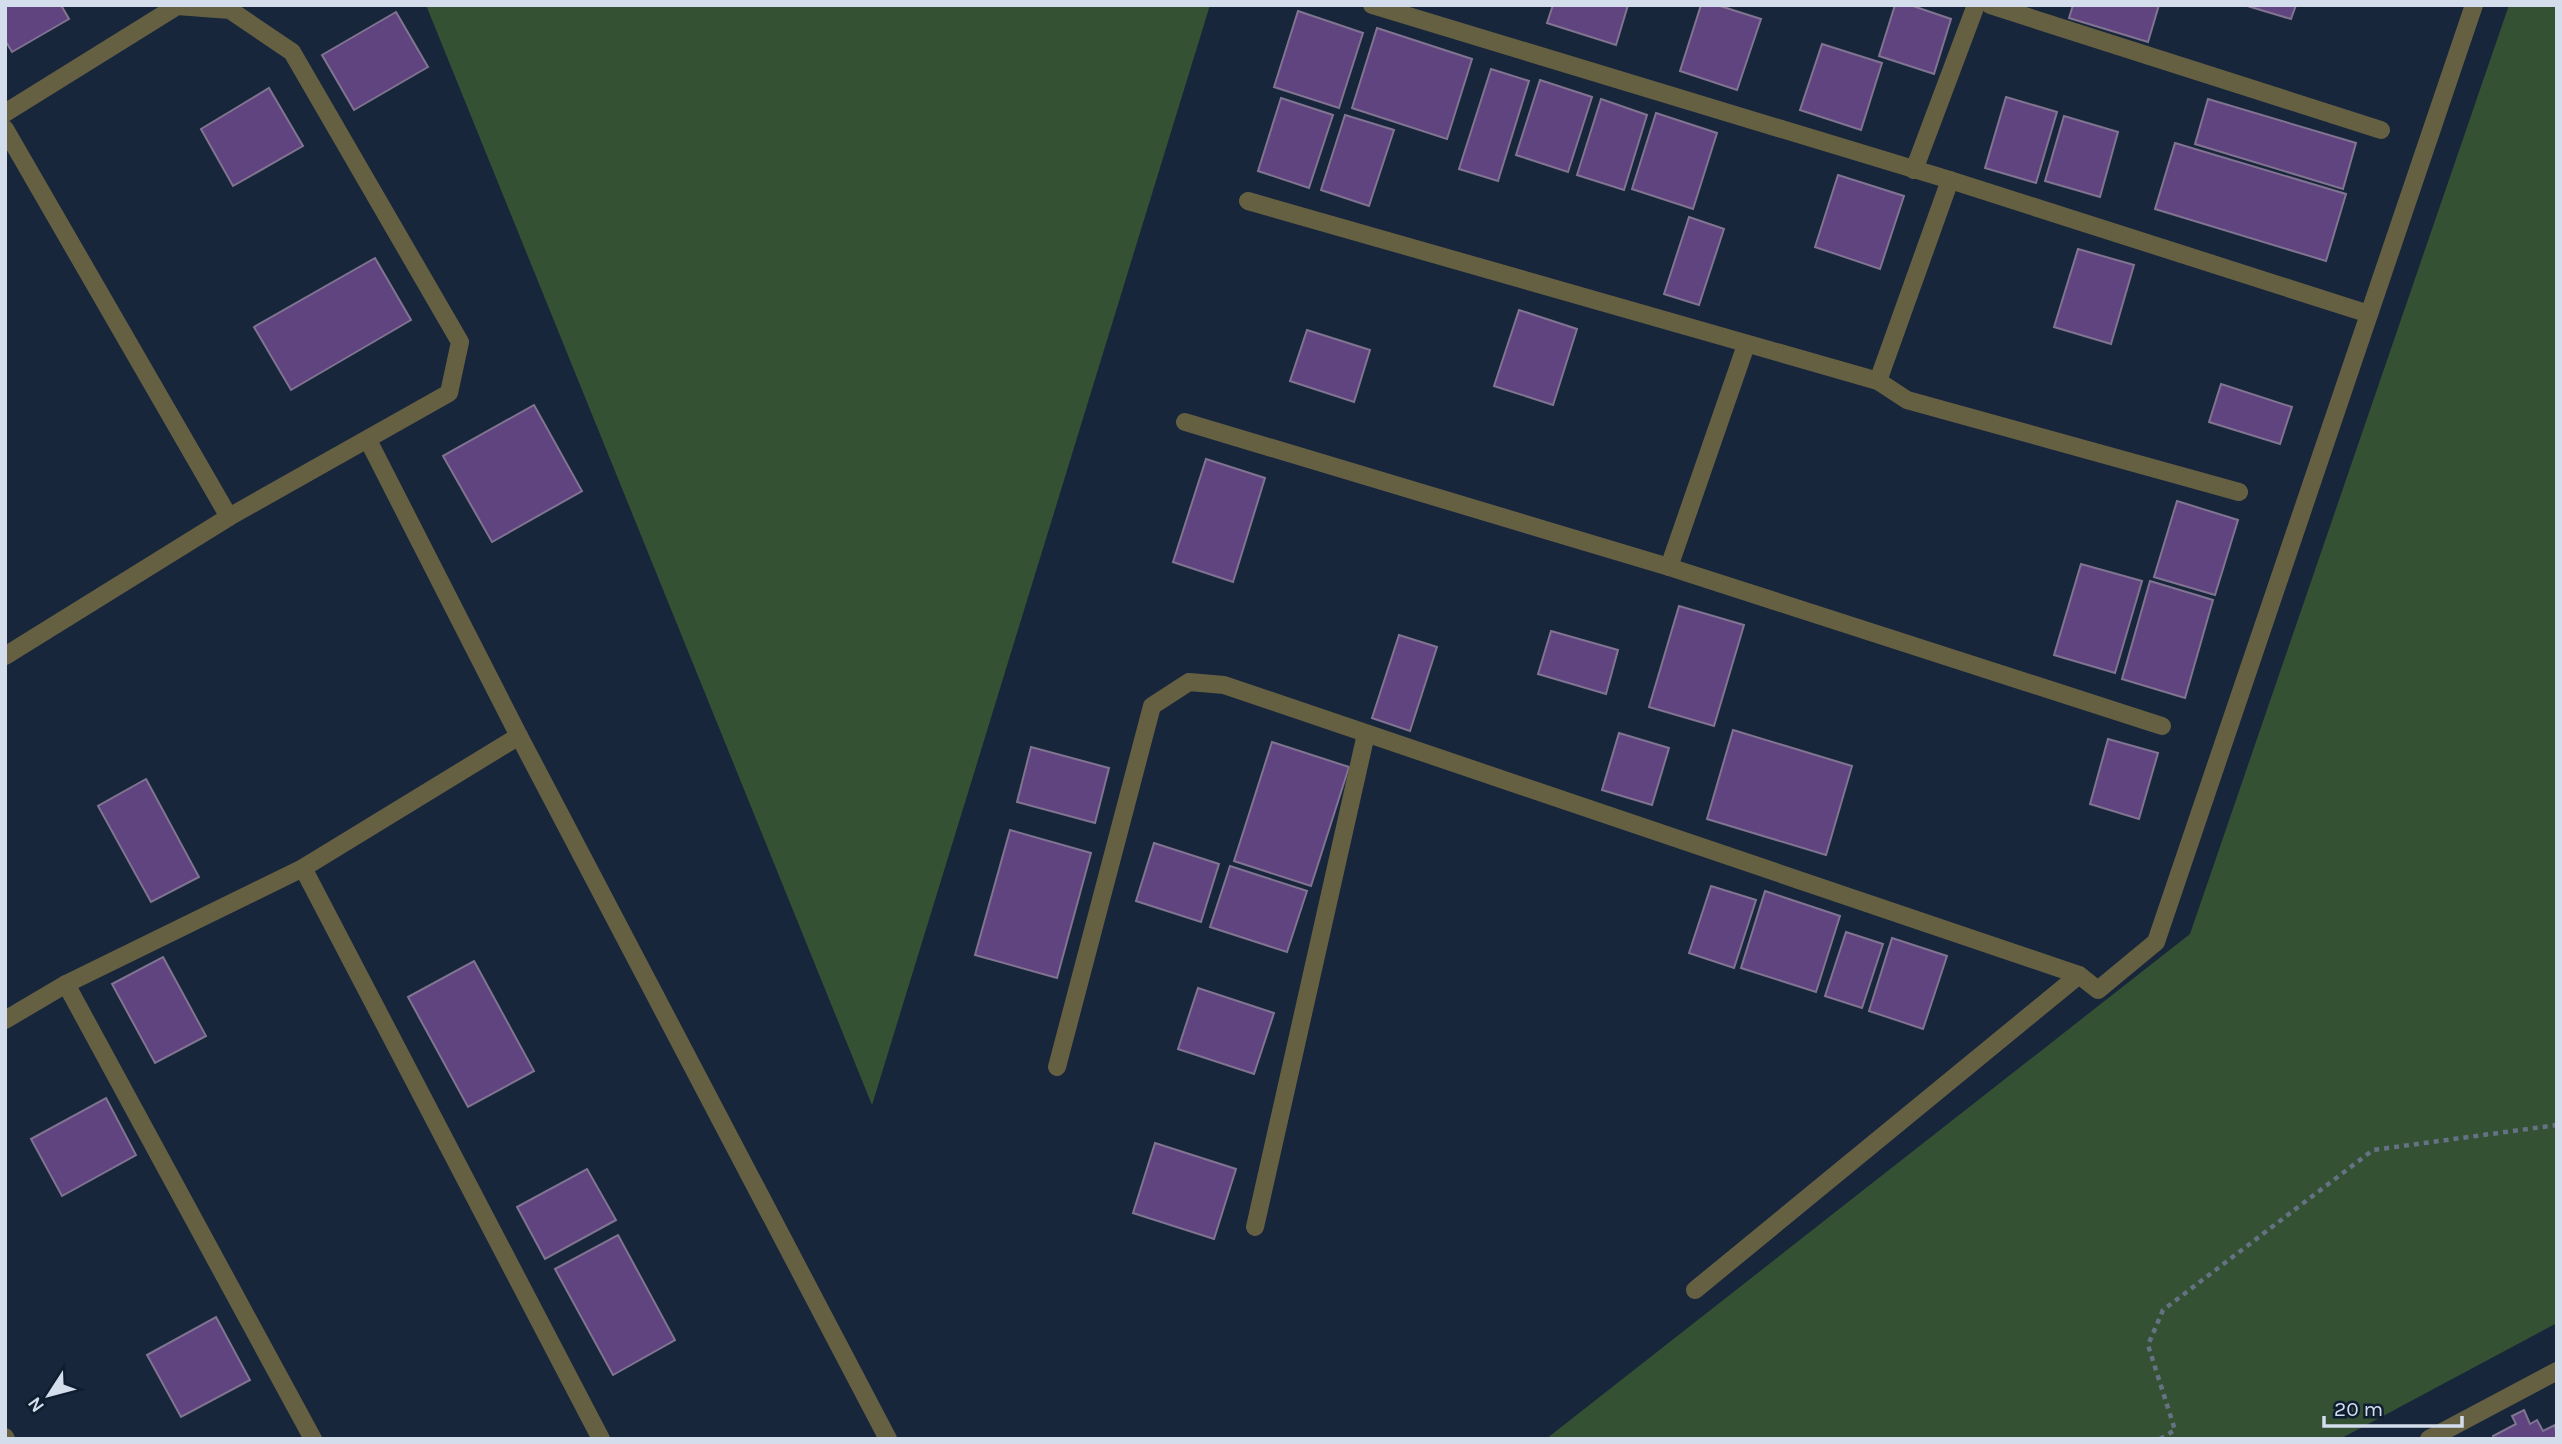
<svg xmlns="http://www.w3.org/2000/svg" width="2562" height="1444" font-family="Karla,sans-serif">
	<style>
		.green { fill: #345133 }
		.building { fill: #5f4480; stroke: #807491; stroke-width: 2 }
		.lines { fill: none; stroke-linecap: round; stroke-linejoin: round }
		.path { stroke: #657284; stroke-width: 4.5; stroke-dasharray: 5 5; stroke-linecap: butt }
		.street { stroke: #666042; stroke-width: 18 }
	</style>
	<rect width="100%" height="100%" fill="#18263c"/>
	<g class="green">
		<polygon points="426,5 1210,5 872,1105"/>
		<polygon points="2509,5 2557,5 2557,1323 2340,1439 1546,1439 2190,934"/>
	</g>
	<g class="building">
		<polygon points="5,5 61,5 69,19 12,52 5,40"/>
		<polygon points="1553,5 1628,5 1616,45 1547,23"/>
		<polygon points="1701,5 1717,5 1761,19 1737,90 1680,71"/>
		<polygon points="1895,5 1910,5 1951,19 1934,74 1879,56"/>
		<polygon points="2073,5 2159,5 2148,42 2069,18"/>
		<polygon points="2244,5 2296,5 2291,19"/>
		<polygon points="1298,11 1363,33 1339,108 1274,87"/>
		<polygon points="396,12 428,67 354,110 322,55"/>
		<polygon points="1377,28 1472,59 1447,139 1352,108"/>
		<polygon points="1822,44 1882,63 1861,130 1800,110"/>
		<polygon points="1491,69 1529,81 1498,181 1459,169"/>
		<polygon points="1540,80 1592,97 1568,172 1516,155"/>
		<polygon points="269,88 303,146 233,186 201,129"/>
		<polygon points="2006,97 2057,112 2036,183 1985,168"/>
		<polygon points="1281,98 1333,115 1309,188 1258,171"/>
		<polygon points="1601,99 1647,115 1624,190 1577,175"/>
		<polygon points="2208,99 2356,143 2343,189 2195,144"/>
		<polygon points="1656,113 1717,133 1693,209 1632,189"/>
		<polygon points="1345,115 1394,130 1369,206 1321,190"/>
		<polygon points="2064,116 2118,132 2100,197 2045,181"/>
		<polygon points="2175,143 2346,194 2326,261 2155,209"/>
		<polygon points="1838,175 1904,196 1880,269 1815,247"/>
		<polygon points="1689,217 1724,229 1699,305 1664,294"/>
		<polygon points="2078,249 2134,265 2111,344 2054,327"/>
		<polygon points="375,258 411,320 291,390 254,327"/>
		<polygon points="1519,310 1577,329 1553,405 1494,386"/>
		<polygon points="1307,330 1370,350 1354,402 1290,381"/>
		<polygon points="2221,384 2292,407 2280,444 2209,422"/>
		<polygon points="534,405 582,491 492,542 443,456"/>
		<polygon points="1206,459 1265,478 1233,582 1173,562"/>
		<polygon points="2177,501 2238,520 2215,595 2154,577"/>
		<polygon points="2081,564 2142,581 2115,673 2054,655"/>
		<polygon points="2150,581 2213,600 2185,698 2122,679"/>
		<polygon points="1679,606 1744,625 1714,726 1649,707"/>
		<polygon points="1551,631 1618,650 1606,694 1538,674"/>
		<polygon points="1399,635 1437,647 1410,731 1372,718"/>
		<polygon points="1733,730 1852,766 1826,855 1707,819"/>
		<polygon points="1619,733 1669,748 1652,805 1602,790"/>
		<polygon points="2108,739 2158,753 2139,819 2090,804"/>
		<polygon points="1272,742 1349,767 1311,886 1234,861"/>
		<polygon points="1031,747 1109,768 1095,823 1017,802"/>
		<polygon points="146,779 199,877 151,902 98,806"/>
		<polygon points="1010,830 1091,853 1057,978 975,955"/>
		<polygon points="1154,843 1219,864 1201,922 1136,901"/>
		<polygon points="1230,866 1307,891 1287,952 1210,927"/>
		<polygon points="1711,886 1756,900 1734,968 1689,953"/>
		<polygon points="1765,891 1840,916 1816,992 1741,968"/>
		<polygon points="1846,932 1883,944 1862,1008 1825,996"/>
		<polygon points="1892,938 1947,956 1923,1029 1869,1011"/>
		<polygon points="163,957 206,1036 155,1063 112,984"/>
		<polygon points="474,961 534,1071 468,1107 408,997"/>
		<polygon points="1198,988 1274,1013 1254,1074 1178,1049"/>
		<polygon points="106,1098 136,1155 62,1196 31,1139"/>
		<polygon points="1155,1143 1236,1169 1214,1239 1133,1213"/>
		<polygon points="587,1169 616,1220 545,1259 517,1207"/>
		<polygon points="618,1235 675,1340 613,1375 555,1269"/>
		<polygon points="216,1317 250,1380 181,1417 147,1355"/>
		<polygon points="2524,1410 2530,1424 2537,1420 2543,1431 2555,1425 2557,1439 2494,1439 2493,1436 2516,1424 2512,1416"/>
	</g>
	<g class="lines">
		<polyline class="path" points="2160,1439 2175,1430 2148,1345 2163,1310 2373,1150 2557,1125"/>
		<g class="street">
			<polyline points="1372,5 1950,180 2369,314"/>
			<polyline points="1990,5 2381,130"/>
			<polyline points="5,113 177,6 230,10 292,52 460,342 449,393 229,517 5,656"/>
			<polyline points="5,129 229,517"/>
			<polyline points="1914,170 1976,5"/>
			<polyline points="1248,201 1878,381 1907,400 2239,492"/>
			<polyline points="1878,381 1950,180"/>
			<polyline points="1185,422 1669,567 2162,726"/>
			<polyline points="368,440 519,736 888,1439"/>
			<polyline points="1669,567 1746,345"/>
			<polyline points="303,868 601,1439"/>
			<polyline points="66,984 313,1439"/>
			<polyline points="5,1020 66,984 303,868 519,736"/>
			<polyline points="1057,1067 1152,706 1189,682 1224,685 2079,975 2098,990 2156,942 2474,5"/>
			<polyline points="1255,1227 1366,734"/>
			<polyline points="1695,1290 2079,975"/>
			<polyline points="5,1437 6,1439"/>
			<polyline points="2429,1439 2557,1371"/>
		</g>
	</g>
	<rect width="2562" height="1444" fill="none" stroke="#d3ddeb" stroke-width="14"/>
	<g transform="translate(49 1395) rotate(234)" stroke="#0f1d31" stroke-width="5" paint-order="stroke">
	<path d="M0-5L12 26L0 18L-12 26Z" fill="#d3ddeb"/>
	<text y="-10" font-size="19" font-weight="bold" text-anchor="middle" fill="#d3ddeb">N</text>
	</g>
	<path d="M2324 1416v10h138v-10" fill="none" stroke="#d3ddeb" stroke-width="3.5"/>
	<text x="2334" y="1416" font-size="21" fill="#d3ddeb" stroke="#0f1d31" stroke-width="5" paint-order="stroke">20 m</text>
</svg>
